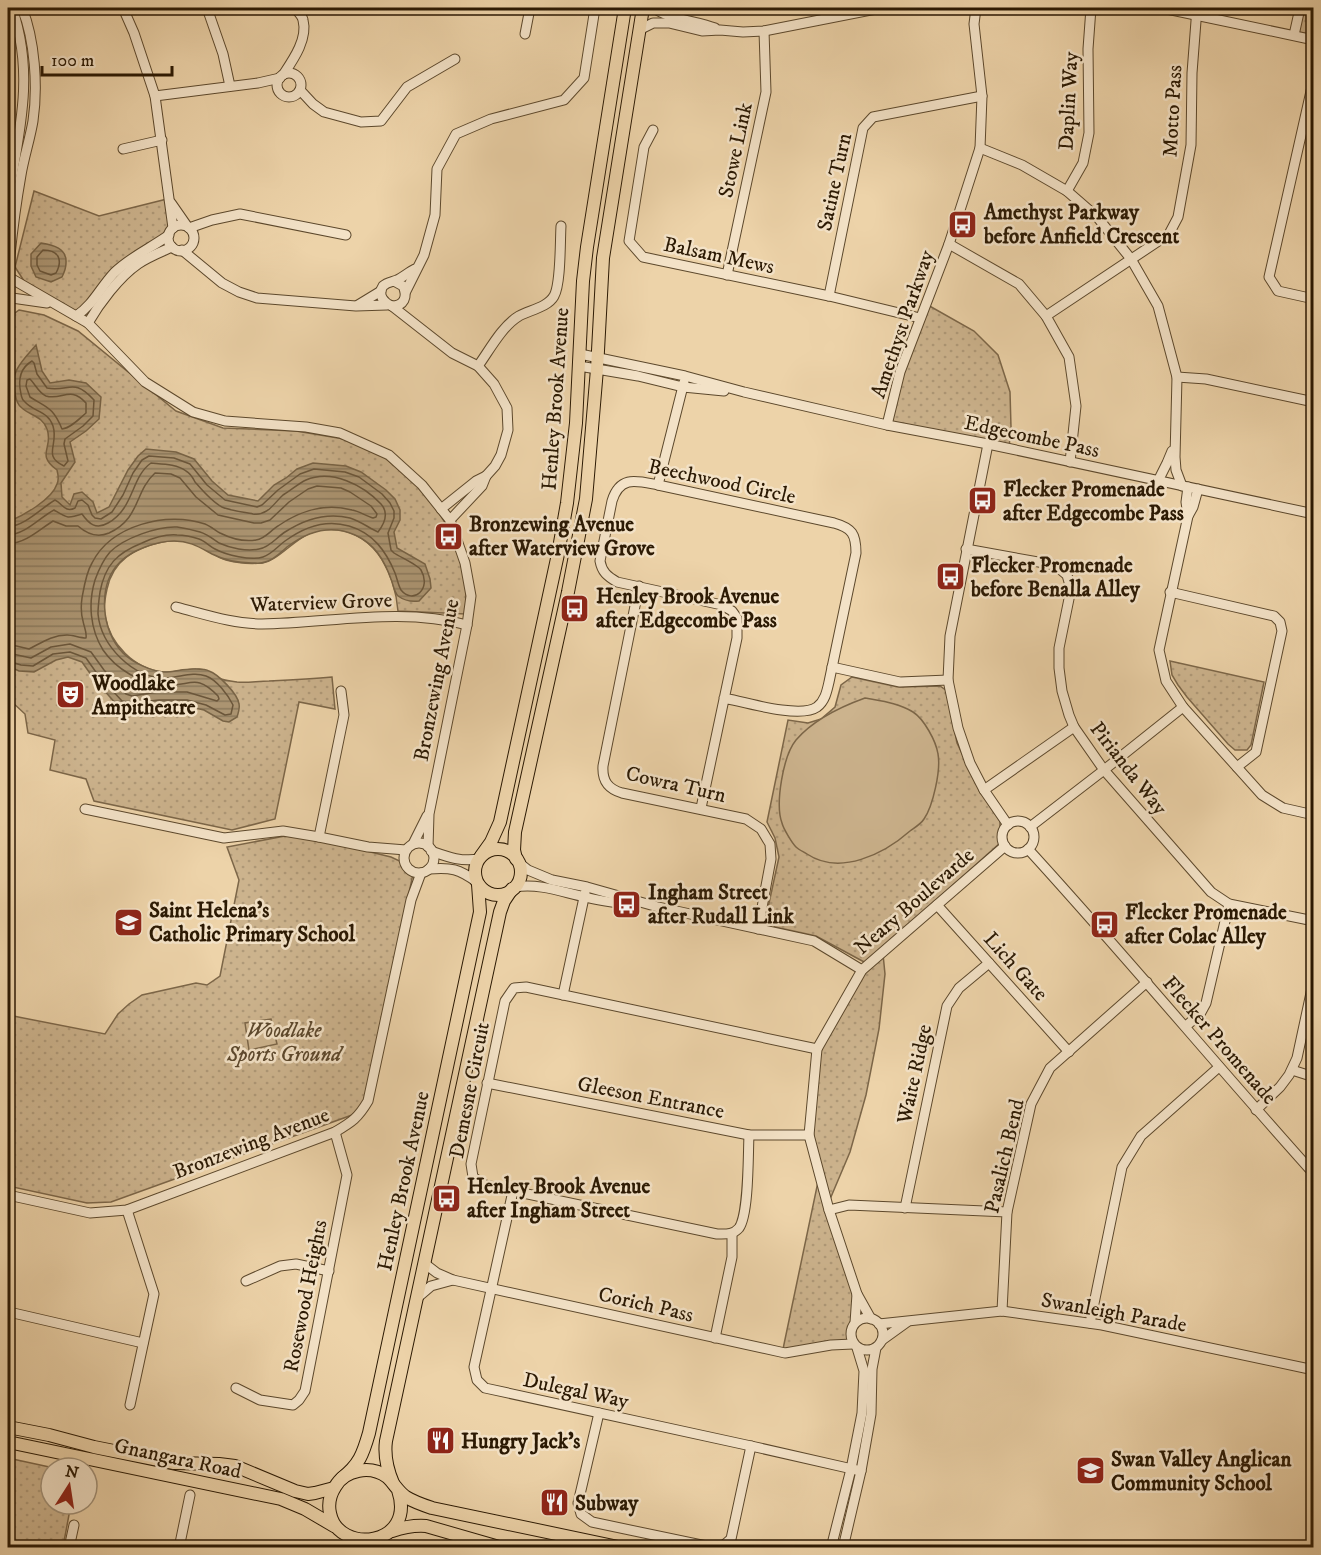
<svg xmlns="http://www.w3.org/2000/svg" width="1321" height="1555" font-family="'IM FELL DW Pica',serif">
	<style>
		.green { fill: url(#green-dots); stroke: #7c6648; stroke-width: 1.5 }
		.pitch { fill: #ccb38d; stroke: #7c6648; stroke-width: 1.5 }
		.water { fill: url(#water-rules); stroke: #786345; stroke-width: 1.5 }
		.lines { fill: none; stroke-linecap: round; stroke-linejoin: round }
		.shore { stroke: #6b563a; stroke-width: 1.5 }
		.minor-casing { stroke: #5c482c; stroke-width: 11 }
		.major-casing { stroke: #2b1903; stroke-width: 14 }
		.minor { stroke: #f3e2c7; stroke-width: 9 }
		.major { stroke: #edd3a9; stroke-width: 12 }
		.labels { text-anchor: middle; stroke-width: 5; stroke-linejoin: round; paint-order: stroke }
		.street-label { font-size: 21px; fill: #2b1903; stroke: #f3e2c7 }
		.poi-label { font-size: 21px; font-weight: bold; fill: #2b1903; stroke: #f3e2c7; text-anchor: start }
		.park-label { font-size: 21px; font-style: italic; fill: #5b472c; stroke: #f3e2c7 }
	</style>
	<defs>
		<pattern id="green-dots" width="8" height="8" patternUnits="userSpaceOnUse" patternTransform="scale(1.5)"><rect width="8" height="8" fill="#ccb38d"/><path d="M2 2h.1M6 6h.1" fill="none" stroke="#af9978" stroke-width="1.8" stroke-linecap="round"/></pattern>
		<pattern id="water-rules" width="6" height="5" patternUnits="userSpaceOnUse" patternTransform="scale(1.5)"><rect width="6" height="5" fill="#ab9471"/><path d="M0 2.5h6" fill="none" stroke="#8b785b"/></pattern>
	</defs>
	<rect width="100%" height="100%" fill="#edd3a9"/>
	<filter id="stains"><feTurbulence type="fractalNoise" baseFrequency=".00333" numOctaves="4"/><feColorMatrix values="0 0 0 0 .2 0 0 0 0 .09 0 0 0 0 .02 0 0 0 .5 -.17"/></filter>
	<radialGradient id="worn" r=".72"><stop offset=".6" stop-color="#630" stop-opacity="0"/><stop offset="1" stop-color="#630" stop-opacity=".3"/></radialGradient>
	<g class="green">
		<polygon points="1300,8 1313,8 1313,39 1295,36"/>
		<polygon points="34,191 99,216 167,199 169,220 168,231 162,238 139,252 80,313 71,313 26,284 15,267"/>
		<polygon points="926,304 974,331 998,355 1010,392 1011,427 1009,448 887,421"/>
		<path d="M19,310L44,315L78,331L176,411L223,428L296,431L344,439L384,457L428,495L452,534L466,578V614L398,611C395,576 378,536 339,530C329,529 317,530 308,534C293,541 277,561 262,563C250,564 237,563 226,560C215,557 208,549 198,545C187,541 173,540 162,542C135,548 113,560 107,589C105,598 103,607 105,616C110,644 134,669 163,672C175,673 187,668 199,669C211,671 210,673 219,678C224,681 232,681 237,682C247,683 258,681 269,681C290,680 311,679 332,677L335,709L299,702L275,819L232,830L94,801L86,779L50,770L55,740L28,733L25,714L12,702L10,689L8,686V323L11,316Z"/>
		<polygon points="1170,661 1264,682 1251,745 1247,750 1235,750 1228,744 1187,697 1178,685 1172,675"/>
		<polygon points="852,677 898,687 940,686 947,691 957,743 981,793 1000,821 1000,843 866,963 816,936 775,927 766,917 779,857 775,838 767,822 788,720 808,723 821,719 835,707 841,685"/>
		<polygon points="285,836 317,839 391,857 406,864 413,874 367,1094 361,1106 352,1115 111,1202 87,1203 8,1186 8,1015 105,1034 118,1014 129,1004 142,995 196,983 207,985 220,976 239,880 227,847"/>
		<path d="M883,954L885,974L879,1029L866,1095L850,1152L828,1204L857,1283L862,1319C855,1324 853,1329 853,1338L815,1348L783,1349L819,1177L809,1137L810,1103L821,1050L865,971Z"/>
		<polygon points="8,1458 54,1468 51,1468 51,1504 71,1504 63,1547 8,1547"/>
	</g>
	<g class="pitch">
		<path d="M865,698C881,701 899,703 913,712C924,719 936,741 938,754C941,770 933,806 924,819C921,824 914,828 910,831C884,854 840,876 807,854C804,852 799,850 796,847C792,843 783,828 782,823C775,804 783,756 796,740C814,719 840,707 865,698Z"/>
		<polygon points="271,1019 277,1044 249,1050 245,1023"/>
	</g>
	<g class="water">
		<path d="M41,243C53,245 67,248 66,263C66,267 64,273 62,277L51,282L36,277L31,266V254Z"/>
		<path d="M36,345L42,371L50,383L69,380L86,383L101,397L99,419L86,431L70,442L75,462L61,483L62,497L70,505L74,494L82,492L93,502L97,513L109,507L128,470L138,456L146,449L176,452L194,459L212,481L228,495L258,501L274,485L286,478L297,469L313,463L346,466L361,472L386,490L395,499L400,510V520L394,532L397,548L425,564L430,579L431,588L419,601C412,602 405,601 398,596C394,592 393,584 391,579C384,560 375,544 355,535C331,524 308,531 287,547C281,552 274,560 265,562C261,564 256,563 252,563C239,563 224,560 212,554C199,547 190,541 174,541C157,541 132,550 120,562C97,585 101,631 123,653C133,663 151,671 164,672C175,672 185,668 196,669C200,669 206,669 209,671C218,674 238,694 239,704C240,708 238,714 237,717L229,722L223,721L204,710L186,706H160L130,709L118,706L94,679L82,662L68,657L56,660L34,672L19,671L8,666V589C10,582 12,574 8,568V522C22,516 52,500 57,484C59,480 58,474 57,470C35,454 54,448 47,429C43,417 32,416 23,409C17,405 16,399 15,393C8,373 24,359 36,345Z"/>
	</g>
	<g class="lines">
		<g class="shore">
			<path d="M43,250C59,250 63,260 56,273L51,275L40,271L37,265V257Z"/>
			<path d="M32,361L34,363L37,374L47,388C70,392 73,377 94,400L93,416L83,426L65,439L64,444L68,461L64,466C42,456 59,445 53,426C48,411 34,412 25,402C21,399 22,398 21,394C18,381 20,368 32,361Z"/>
			<path d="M30,379C35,384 39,393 46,396C62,401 70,385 86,403V413C79,419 71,428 62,429C53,407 47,408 30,397L26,386L27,380Z"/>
			<path d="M8,527C26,525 40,509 55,500C63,504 65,513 75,508L78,501L82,500L88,505L92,515L95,518L101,519L112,512L123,495L133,473L142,460L149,456L174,458L190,464L207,485L225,500L257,507L262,505L278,490L300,474L314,469L345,472L359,477L382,494L390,503L394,511V518L388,533L391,550L394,553C400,557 418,565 421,570C432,589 413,605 401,590C398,585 397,578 395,573C386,551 373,533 349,526C326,519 304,527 285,541C278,546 272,554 263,557C251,561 226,555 215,549C209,546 205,541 199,539C193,537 184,535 177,535C165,534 153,538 142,543C117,553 105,565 100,592C99,599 98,607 98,614C101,646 133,678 165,678C179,678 192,671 206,676C217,680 228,695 233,705L231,714L225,715L206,705L187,700H159L131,703L122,701L98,675L86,658L70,652L53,654L33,666L21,665L8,661"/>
			<path d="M8,535C26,534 39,518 54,510C67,518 67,519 82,514C89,524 96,530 108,523C134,509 131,477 151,463C162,464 177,464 186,471C190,473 193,478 195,482C202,490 212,502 222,507C231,511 244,512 253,514C268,516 274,503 283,495C288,492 301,482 306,480C332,469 363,485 381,504C389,513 385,523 378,532C369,528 360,521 350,518C326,512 305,519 285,532C277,537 269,548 259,549C247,552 230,548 219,543C213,539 207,534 200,532C193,530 184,528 177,527C158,526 124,538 110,552C103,560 99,569 95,580C88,603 90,629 103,650C116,669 141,684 164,685C191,687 195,672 218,696L219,699L217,701L187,692H158L132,696L126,694L104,670L91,652L70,644L51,647L31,658L8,653"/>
			<path d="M8,544C26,543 39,530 53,521L66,526H78C87,534 97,538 109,533C141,518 134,492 155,473L171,474L180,478L196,497L218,515L254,523H261L270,520L289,502L308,489L317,486L341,488L350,492L371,506L377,514L376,517L373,518C366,516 359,511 352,510C325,503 301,510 278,526C271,530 265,539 256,540C244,542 230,538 220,533C215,530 210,526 205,524C167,511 111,525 92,563C86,573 84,587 82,598C81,605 81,614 83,621C84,627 87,632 86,638C80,638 73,635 67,635C52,635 41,643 29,649L8,644"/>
		</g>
		<defs>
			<g id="minor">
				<polyline points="123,8 134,33 155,96 173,228"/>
				<polyline points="207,8 223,54 230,86"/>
				<path d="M654,8C669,19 696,21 715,28"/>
				<polyline points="1162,8 1314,40"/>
				<polyline points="639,30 653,23 669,23 702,31 720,30 743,32 764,31 881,8"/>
				<polyline points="525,34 530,8"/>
				<polyline points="1294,35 1300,8"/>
				<circle cx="289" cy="85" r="12"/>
				<path d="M283,75C293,60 308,39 303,20C302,15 297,11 295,8"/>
				<polyline points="1314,78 1269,277 1278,291 1314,299"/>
				<polyline points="300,90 313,104 324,112 361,122 381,121 407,87 455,59"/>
				<polyline points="155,96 258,83 280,78"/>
				<polyline points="653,130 644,147 629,241 643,257 829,296 920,318"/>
				<polyline points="980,148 1022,165 1067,191 1098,218 1131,259 1158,306 1177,377 1175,457 1176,470 1182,486"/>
				<polyline points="123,149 162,140"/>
				<polyline points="1067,191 1083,163 1089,133 1088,49 1091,8"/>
				<path d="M8,199C19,133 35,74 12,8"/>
				<polyline points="171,203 187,226"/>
				<circle cx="181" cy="238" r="13"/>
				<polyline points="189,228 212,220 240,214 346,235"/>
				<polyline points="949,244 1019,284 1046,316 1069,357 1076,406 1070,462"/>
				<polyline points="182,250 222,283 239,292 257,298 356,306 387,305"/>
				<polyline points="727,275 766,92 764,31"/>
				<path d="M8,276C11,242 15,209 21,175C24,157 30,139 33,121C38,87 35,40 22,8"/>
				<polyline points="12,279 88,323 145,382 193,412 225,421 306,427 340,433 389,455 422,485 450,520 465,563 471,596 467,625 429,814 428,847"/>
				<path d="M394,281L403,286C408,297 404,306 392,306C384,303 377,295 383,286C387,282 392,282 397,280C403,277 409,272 415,269"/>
				<polyline points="406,291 424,255 435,215 437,169 456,134 491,119 564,100 584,78 595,8"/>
				<polyline points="829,296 863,128 873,117 982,96"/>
				<polyline points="12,298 47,303"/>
				<polyline points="358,305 381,291"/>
				<polyline points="392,306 452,353 478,366 494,384 507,408 508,430 501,455 495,466 486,476 482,486 450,520"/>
				<path d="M76,316C93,305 100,288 114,273C130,257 151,248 169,235"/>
				<polyline points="1046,316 1169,234 1178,217 1191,145 1192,73 1197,8"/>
				<path d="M88,323C99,304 119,277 138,264C148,257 161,252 172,247"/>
				<polyline points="580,354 685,376 744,392 887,425 988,444 1314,514"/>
				<path d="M478,366C489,351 502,326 519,316C530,310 548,307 554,296C561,284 560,242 561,226"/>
				<polyline points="579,366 638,376 683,387 724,391"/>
				<polyline points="1177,377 1206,379 1314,402"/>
				<polyline points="887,425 900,372 949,244 980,148 982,96 974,24 976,8"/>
				<polyline points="988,444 950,636 948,680 958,728 970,763 984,790 1008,825"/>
				<polyline points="1158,481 1167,463 1172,451"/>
				<polyline points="658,485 684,382"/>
				<polyline points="1198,489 1193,507 1188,516 1159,650 1166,681 1183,707 1262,795 1283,808 1314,815"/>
				<polyline points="441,509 476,481 486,476"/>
				<polyline points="1188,516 1186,502 1188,487"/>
				<polyline points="966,549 1055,565 1067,575 1071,589 1059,648 1059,668 1062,691 1069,715 1074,727 1104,770 1211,892 1229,904 1314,921"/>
				<path d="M639,586L603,766C602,781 608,789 622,793L746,819L761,829L770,844L771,859L758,929"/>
				<polyline points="1170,592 1274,616 1280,622 1282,631 1256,752 1237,767"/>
				<path d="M176,607C204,614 233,624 262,624C330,623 401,607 467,625"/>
				<polyline points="832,667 900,682 948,680"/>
				<polyline points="984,790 1074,727"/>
				<path d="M701,808L737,638V618L732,611L722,605L617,582C607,576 602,572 600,561L612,501C620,475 637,481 658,485L834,523C852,528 856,534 856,553L829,682C827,691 825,701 817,707C800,719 744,702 724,698"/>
				<polyline points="85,809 224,838 283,831 319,837 368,847 406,850"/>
				<circle cx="1018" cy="837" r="16"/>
				<polyline points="1030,827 1104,770 1183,707"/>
				<polyline points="319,837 344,715 341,691"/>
				<circle cx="419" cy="858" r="15"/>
				<polyline points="413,844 427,816"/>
				<path d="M1028,849C1125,955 1217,1066 1314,1174"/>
				<path d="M431,851C448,857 461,862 479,859"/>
				<polyline points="518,862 528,870 552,880 587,887 658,907 814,941 862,970"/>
				<path d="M429,869C451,867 459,869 477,882"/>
				<path d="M515,887C539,883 562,892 585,897C600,901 616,903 632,905"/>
				<polyline points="937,905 1069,1052"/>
				<polyline points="563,995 585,893"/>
				<polyline points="1186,1026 1200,1014 1206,1003 1229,904"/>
				<polyline points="1292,1070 1314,1077"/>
				<polyline points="487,1083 749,1135 809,1135"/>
				<polyline points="1256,1110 1280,1087 1289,1075 1297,1058 1314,979"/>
				<path d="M749,1135C748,1155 749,1214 739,1228C733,1235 726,1234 717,1234L485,1185L473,1177L471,1164L505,1001L514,988L526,987L817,1049"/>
				<polyline points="513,1191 474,1367 477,1380 485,1388 751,1446 861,1471"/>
				<path d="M8,1195L90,1213L127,1210L335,1132C352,1122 358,1118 368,1101L411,900L421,873"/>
				<polyline points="905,1208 947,1006 959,988 989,963"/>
				<polyline points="127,1210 154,1294 130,1405"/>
				<polyline points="829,1210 849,1205 1007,1212"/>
				<polyline points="424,1263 437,1273 453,1280 785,1353 831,1345 853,1344"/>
				<polyline points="246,1281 280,1266 296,1264 329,1271"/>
				<polyline points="417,1298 431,1286 453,1280"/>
				<polyline points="1002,1311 1007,1212 1031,1104 1050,1068 1147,982"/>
				<circle cx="867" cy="1334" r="16"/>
				<polyline points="8,1319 9,1312 143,1343"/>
				<polyline points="871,1319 857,1294 829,1210 809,1135 817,1049 862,970 1005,846"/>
				<polyline points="855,1323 857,1294"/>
				<polyline points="1090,1323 1122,1167 1141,1136 1219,1067"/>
				<polyline points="879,1324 1002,1311 1102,1325 1314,1370"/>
				<polyline points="715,1338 732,1257 732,1234"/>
				<polyline points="882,1340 907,1322"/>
				<polyline points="236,1388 260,1400 293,1405 299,1400 305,1391 347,1175 335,1132"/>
				<polyline points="599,1413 578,1503 581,1514 592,1522 711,1547 724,1545 731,1539 751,1446"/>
				<polyline points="69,1548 74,1525"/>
				<polyline points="179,1548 190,1495"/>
				<polyline points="831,1548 851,1469 862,1413 864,1371 857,1348"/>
				<polyline points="843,1548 861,1471 871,1414 872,1369 876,1348"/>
			</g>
			<g id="major">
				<circle cx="498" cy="872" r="23"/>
				<polyline points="481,856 491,842 500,822 558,554 567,503 576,423 583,281 587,247 625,8"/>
				<polyline points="516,859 514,850 515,832 568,592 586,499 597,369 603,258 643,8"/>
				<polyline points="8,1427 49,1435 94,1447 174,1463 219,1464 235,1466 295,1491 308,1494 315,1493 334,1488"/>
				<polyline points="8,1442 281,1499 305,1509 334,1526"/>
				<path d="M342,1478C359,1465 363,1454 369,1433L480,912L478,884"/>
				<path d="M393,1483C387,1469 384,1456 386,1441L500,912L504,901L512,889"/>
				<path d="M398,1490C417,1547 338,1555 330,1513C328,1504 330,1495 335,1487C345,1469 371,1465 387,1477C394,1483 398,1492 406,1497C414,1502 423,1505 432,1508L623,1548"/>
				<path d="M392,1531C404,1527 413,1525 426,1526L499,1547L514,1548"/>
			</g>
		</defs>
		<use href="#minor" class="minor-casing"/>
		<use href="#major" class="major-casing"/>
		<use href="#minor" class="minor"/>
		<use href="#major" class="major"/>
	</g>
	<defs>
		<symbol id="bus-square" viewBox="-11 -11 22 22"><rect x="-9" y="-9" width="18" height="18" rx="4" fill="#8f2418" stroke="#f3e2c7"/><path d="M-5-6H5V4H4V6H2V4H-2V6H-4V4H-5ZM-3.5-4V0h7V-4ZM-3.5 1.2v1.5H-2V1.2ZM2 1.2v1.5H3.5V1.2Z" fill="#fff"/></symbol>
		<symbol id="theatre-square" viewBox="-11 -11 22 22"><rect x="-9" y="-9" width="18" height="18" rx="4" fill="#8f2418" stroke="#f3e2c7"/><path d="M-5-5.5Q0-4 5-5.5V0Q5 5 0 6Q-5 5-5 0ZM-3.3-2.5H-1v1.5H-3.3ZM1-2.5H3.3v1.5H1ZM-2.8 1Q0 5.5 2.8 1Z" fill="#fff"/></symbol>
		<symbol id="school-square" viewBox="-11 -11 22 22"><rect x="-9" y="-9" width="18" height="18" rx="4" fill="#8f2418" stroke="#f3e2c7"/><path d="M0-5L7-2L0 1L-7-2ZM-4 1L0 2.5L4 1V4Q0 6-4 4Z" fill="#fff"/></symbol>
		<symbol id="restaurant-square" viewBox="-11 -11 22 22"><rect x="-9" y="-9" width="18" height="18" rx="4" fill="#8f2418" stroke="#f3e2c7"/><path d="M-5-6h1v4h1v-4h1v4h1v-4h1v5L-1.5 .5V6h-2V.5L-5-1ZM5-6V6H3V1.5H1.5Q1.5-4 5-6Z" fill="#fff"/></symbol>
	</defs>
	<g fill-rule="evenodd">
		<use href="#bus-square" x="946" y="208" width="33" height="33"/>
		<use href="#bus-square" x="966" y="484" width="33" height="33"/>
		<use href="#bus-square" x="432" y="520" width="33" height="33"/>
		<use href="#bus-square" x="934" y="560" width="33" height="33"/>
		<use href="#bus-square" x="558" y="592" width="33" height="33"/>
		<use href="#theatre-square" x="54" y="678" width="33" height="33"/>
		<use href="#bus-square" x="610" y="888" width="33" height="33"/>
		<use href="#school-square" x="112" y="906" width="33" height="33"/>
		<use href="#bus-square" x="1088" y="908" width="33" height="33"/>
		<use href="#bus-square" x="430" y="1182" width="33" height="33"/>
		<use href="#restaurant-square" x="424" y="1424" width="33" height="33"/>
		<use href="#school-square" x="1074" y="1454" width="33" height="33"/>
		<use href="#restaurant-square" x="538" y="1486" width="33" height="33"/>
	</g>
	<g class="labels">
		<g class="street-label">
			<text transform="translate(1068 101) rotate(-87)" y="7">Daplin Way</text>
			<text transform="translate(1172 111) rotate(-87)" y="7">Motto Pass</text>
			<text transform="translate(735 150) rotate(-78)" y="7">Stowe Link</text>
			<text transform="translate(834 182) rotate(-78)" y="7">Satine Turn</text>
			<text transform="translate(719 255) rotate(12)" y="7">Balsam Mews</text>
			<text transform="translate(902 324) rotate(-71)" y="7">Amethyst Parkway</text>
			<text transform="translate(555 399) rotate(-86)" y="7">Henley Brook Avenue</text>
			<text transform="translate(1032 436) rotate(12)" y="7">Edgecombe Pass</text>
			<text transform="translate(722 481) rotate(12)" y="7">Beechwood Circle</text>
			<text transform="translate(321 602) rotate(-2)" y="7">Waterview Grove</text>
			<text transform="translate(436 680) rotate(-79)" y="7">Bronzewing Avenue</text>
			<text transform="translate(1129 768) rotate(52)" y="7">Pirianda Way</text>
			<text transform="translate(676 784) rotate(13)" y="7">Cowra Turn</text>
			<text transform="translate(914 901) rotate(-41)" y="7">Neary Boulevarde</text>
			<text transform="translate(1016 966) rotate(48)" y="7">Lich Gate</text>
			<text transform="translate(1220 1040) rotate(49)" y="7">Flecker Promenade</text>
			<text transform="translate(914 1074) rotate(-78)" y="7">Waite Ridge</text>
			<text transform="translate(469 1090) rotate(-79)" y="7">Demesne Circuit</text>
			<text transform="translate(651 1097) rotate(11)" y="7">Gleeson Entrance</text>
			<text transform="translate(251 1143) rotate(-21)" y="7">Bronzewing Avenue</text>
			<text transform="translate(1004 1156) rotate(-77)" y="7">Pasalich Bend</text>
			<text transform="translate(403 1181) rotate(-78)" y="7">Henley Brook Avenue</text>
			<text transform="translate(305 1296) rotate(-79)" y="7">Rosewood Heights</text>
			<text transform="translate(646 1304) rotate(13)" y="7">Corich Pass</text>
			<text transform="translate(1114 1312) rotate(10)" y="7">Swanleigh Parade</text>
			<text transform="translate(576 1390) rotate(12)" y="7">Dulegal Way</text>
			<text transform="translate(178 1458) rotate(12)" y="7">Gnangara Road</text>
		</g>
		<g class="poi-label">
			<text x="984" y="219">Amethyst Parkway<tspan x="984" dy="24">before Anfield Crescent</tspan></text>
			<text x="1003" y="496">Flecker Promenade<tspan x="1003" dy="24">after Edgecombe Pass</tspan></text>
			<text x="469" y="531">Bronzewing Avenue<tspan x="469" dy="24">after Waterview Grove</tspan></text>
			<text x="971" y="572">Flecker Promenade<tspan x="971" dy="24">before Benalla Alley</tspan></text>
			<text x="596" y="603">Henley Brook Avenue<tspan x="596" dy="24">after Edgecombe Pass</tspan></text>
			<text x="92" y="690">Woodlake<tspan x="92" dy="24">Ampitheatre</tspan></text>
			<text x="648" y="899">Ingham Street<tspan x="648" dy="24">after Rudall Link</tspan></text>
			<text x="149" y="917">Saint Helena's<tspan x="149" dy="24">Catholic Primary School</tspan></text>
			<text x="1125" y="919">Flecker Promenade<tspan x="1125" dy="24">after Colac Alley</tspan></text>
			<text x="467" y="1193">Henley Brook Avenue<tspan x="467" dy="24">after Ingham Street</tspan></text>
			<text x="461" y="1448">Hungry Jack's</text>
			<text x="1111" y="1466">Swan Valley Anglican<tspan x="1111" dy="24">Community School</tspan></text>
			<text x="575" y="1510">Subway</text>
		</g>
		<g class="park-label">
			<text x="284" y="1037">Woodlake<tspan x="284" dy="24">Sports Ground</tspan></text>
		</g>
	</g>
	<rect width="1321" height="1555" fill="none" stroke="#edd3a9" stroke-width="30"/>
	<rect x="9" y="9" width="1303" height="1537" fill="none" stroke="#2b1903" stroke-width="3"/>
	<rect x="15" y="15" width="1291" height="1525" fill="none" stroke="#2b1903" stroke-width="1.5"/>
	<g transform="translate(69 1486) rotate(12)"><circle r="28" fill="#f3e2c7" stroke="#a39279" stroke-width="1.5"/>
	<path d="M0-4.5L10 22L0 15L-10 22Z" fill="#8f2418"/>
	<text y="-9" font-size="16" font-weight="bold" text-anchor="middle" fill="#2b1903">N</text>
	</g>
	<path d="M42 66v9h130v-9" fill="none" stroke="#2b1903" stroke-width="3"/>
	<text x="51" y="66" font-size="18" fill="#2b1903" stroke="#f3e2c7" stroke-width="4.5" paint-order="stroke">100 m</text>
	<rect width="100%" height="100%" filter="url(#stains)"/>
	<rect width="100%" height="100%" fill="url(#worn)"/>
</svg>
